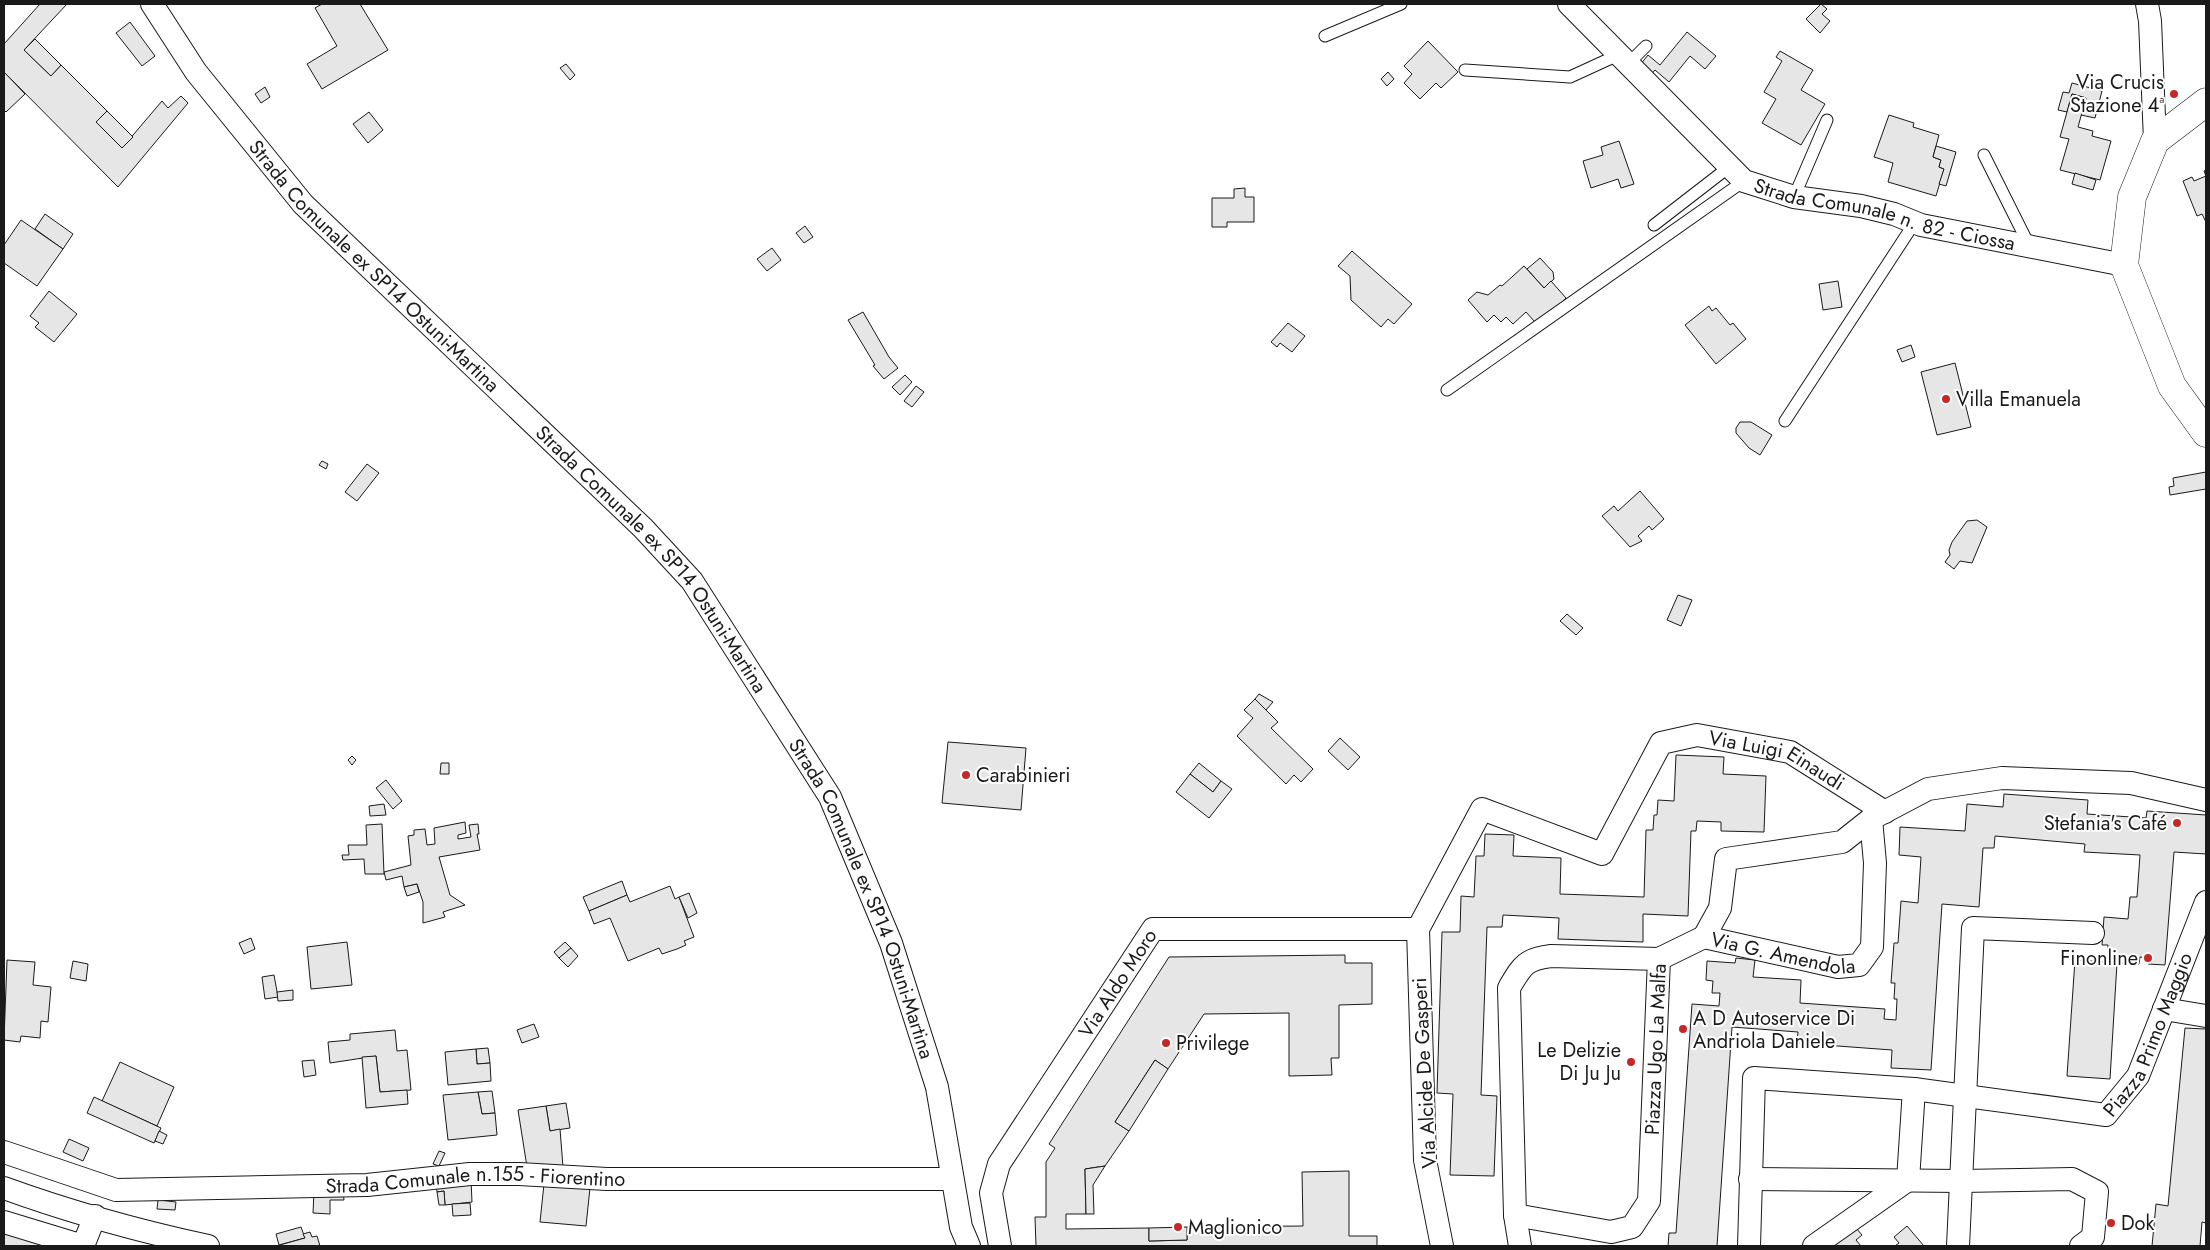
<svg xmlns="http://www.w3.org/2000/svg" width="2210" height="1250" font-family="Jost,sans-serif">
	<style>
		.building { fill: #e6e6e6; stroke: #1a1a1a }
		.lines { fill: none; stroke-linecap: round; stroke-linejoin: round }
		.service-casing { stroke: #1a1a1a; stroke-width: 13 }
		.minor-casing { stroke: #1a1a1a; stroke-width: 24 }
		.secondary-casing { stroke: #1a1a1a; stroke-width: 29 }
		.service { stroke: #fff; stroke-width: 11 }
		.minor { stroke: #fff; stroke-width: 22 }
		.secondary { stroke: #fff; stroke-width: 28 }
		.poi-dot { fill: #c62828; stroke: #fff; stroke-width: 2 }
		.labels { text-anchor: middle; stroke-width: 4; stroke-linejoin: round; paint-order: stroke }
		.poi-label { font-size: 20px; fill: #1a1a1a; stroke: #fff; text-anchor: start }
		.street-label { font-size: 20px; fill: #1a1a1a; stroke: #fff }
	</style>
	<rect width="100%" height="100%" fill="#fff"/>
	<g class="building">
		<polygon points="40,4 67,4 24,50 51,76 61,65 107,111 96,122 122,148 162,101 168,108 181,96 188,103 118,187 4,72 4,44"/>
		<polygon points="322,4 360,4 388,50 322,89 307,64 337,46 315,8"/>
		<polygon points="1821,4 1827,9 1822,14 1830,21 1820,33 1806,19"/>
		<polygon points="130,22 155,56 142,66 116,33"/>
		<polygon points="1687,32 1716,56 1705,69 1690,56 1669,82 1655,70 1650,76 1640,65 1648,55 1660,65"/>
		<polygon points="35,39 61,65 51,76 24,50"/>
		<polygon points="1428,41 1458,72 1441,88 1436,83 1420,99 1404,83 1412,74 1404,66"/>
		<polygon points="1780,51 1813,70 1801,90 1825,104 1801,145 1762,123 1776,99 1764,92 1782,61 1776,57"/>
		<polygon points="566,64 575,75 570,80 560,68"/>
		<polygon points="4,72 25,94 6,112 4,110"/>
		<polygon points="1388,72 1394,79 1387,86 1381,79"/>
		<polygon points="2072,83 2102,91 2095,118 2081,115 2086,98 2072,94 2067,112 2058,110 2063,92 2069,93"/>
		<polygon points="265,87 270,97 261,103 255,94"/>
		<polygon points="2072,94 2086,98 2078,127 2093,131 2092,136 2111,141 2100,180 2060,170 2069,139 2060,137"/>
		<polygon points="107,111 133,137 122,148 96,122"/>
		<polygon points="369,112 383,130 368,143 353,124"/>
		<polygon points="1889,115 1914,123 1913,127 1939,135 1933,157 1941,160 1939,167 1944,169 1936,196 1888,182 1893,163 1874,157"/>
		<polygon points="1619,141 1634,184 1621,188 1618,179 1591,188 1583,161 1603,155 1601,147"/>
		<polygon points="1936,146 1956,152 1946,186 1939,184 1944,169 1939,167 1941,160 1933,157"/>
		<polygon points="2206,170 2206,222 2202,214 2197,216 2183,181 2192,177 2194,181 2206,176 2204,171"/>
		<polygon points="2075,173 2096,180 2093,190 2072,184"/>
		<polygon points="1245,188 1245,197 1254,197 1254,222 1227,222 1227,227 1212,227 1212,198 1234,198 1234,189"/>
		<polygon points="45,214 73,234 63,249 35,229"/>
		<polygon points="21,220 63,249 37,286 4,263 4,245"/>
		<polygon points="805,226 813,237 804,243 796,233"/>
		<polygon points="772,248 781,260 767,271 757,259"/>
		<polygon points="1352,251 1412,304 1394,324 1388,319 1381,327 1351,300 1350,276 1338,266"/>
		<polygon points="1540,258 1553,272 1554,279 1544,288 1527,269"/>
		<polygon points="1524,266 1544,288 1551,281 1566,298 1554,310 1535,322 1526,312 1513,324 1506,317 1501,322 1494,315 1487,322 1468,300 1469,299 1477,292 1488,295 1500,285 1502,286"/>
		<polygon points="1838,281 1842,307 1823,310 1819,284"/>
		<polygon points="49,291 77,314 54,342 35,327 39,323 30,316"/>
		<polygon points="1709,306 1712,311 1716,308 1730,325 1733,323 1746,339 1716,364 1685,325"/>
		<polygon points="863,312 889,357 898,368 884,379 873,366 875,365 848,320"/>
		<polygon points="1288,323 1305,336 1292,352 1280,343 1277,347 1271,342"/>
		<polygon points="1911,345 1915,357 1902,362 1897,350"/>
		<polygon points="1955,363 1971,427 1937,435 1921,372"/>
		<polygon points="905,375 912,382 900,395 892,387"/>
		<polygon points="916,386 924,392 912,407 904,401"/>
		<polygon points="1740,422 1751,422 1772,435 1760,455 1749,448 1736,433 1736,428"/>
		<polygon points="322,461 328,464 326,469 319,465"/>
		<polygon points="367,464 379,473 357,501 345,492"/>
		<polygon points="2206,472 2206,489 2170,495 2169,487 2174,486 2173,478"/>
		<polygon points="1640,491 1664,519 1652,530 1649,526 1638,536 1642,541 1630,547 1602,516 1614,506 1618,511"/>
		<polygon points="1977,520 1987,527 1972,563 1960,561 1954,569 1945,562 1950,555 1949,550 1952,542 1967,521"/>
		<polygon points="1678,595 1692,600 1681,626 1667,620"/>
		<polygon points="1567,614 1583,628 1576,635 1560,621"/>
		<polygon points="1259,694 1273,702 1266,710 1255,699"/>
		<polygon points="1255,699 1278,722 1271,728 1313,769 1301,782 1294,775 1286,784 1237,736 1253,718 1244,710"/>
		<polygon points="1340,738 1360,757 1348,770 1328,751"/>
		<polygon points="948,742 1026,748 1021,810 942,803"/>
		<polygon points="1676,755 1724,757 1723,774 1766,776 1764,832 1721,831 1721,822 1697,821 1696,831 1691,831 1688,916 1643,914 1643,942 1558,939 1559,918 1503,915 1502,927 1487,927 1481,1095 1497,1096 1494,1176 1450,1175 1453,1094 1437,1093 1442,932 1460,932 1461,896 1474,897 1476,856 1484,856 1485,834 1514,835 1513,856 1561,858 1560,894 1644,897 1646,830 1653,830 1654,815 1657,815 1658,800 1674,801"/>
		<polygon points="352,756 356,760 352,765 348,760"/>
		<polygon points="441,763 449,763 449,774 440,774"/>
		<polygon points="1199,763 1221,781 1213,792 1190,774"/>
		<polygon points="1190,774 1213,792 1221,781 1232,789 1209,818 1176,792"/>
		<polygon points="386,780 402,801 393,809 376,788"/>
		<polygon points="2004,794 2088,800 2087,814 2146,818 2147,811 2206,815 2206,854 2174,852 2165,965 2148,964 2148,958 2140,957 2139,964 2117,963 2110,1079 2067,1076 2075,960 2107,962 2108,945 2102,945 2104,917 2128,919 2130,897 2137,897 2140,855 2084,852 2085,844 1995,836 1994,848 1983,848 1979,907 1942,904 1931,1070 1891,1068 1892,1050 1797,1043 1798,1032 1732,1027 1717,1246 1668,1246 1669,1233 1676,1233 1692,1004 1719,1006 1720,993 1712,993 1713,981 1706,980 1707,961 1735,963 1736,958 1755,960 1753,977 1801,980 1800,1003 1885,1009 1884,1019 1896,1020 1897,999 1894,999 1895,983 1891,983 1894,943 1898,943 1901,901 1918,903 1921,857 1899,855 1900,827 1965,831 1967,804 2003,807"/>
		<polygon points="384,804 386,815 370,816 369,806"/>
		<polygon points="465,822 466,833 458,835 458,839 471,837 469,825 478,824 479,834 477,834 480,850 439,857 450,895 465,905 443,912 445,917 423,923 423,902 417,884 404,887 402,876 386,880 384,872 411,865 408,836 414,835 414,830 425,829 427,845 435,844 434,828"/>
		<polygon points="382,824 384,874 365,874 364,859 343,860 342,855 349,855 348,845 367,845 366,825"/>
		<polygon points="622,881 627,895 589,911 583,897"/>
		<polygon points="417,884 419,892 407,896 404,887"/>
		<polygon points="670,886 675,899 679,897 694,937 684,941 686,945 677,949 662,954 659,948 628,961 610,918 594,924 589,911 627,895 630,902"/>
		<polygon points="689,893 697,913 688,918 679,897"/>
		<polygon points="251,938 255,949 244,954 239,943"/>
		<polygon points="347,942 352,985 311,989 307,947"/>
		<polygon points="565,942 571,948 559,958 554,952"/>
		<polygon points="571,948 578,956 568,967 559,958"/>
		<polygon points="1345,955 1345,963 1372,963 1372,1004 1339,1005 1339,1058 1331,1058 1332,1075 1289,1076 1289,1013 1204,1014 1168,1069 1155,1060 1115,1122 1129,1131 1105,1166 1085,1169 1086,1214 1066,1214 1066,1229 1149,1228 1149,1241 1187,1240 1187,1227 1303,1226 1302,1172 1349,1171 1349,1236 1377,1236 1377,1246 1036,1246 1035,1217 1046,1217 1046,1162 1055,1148 1049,1144 1169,957"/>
		<polygon points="7,960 35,962 33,985 51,987 48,1022 41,1021 40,1038 21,1036 20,1042 4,1040"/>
		<polygon points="73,961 88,964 86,981 70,978"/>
		<polygon points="274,975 278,997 265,999 262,977"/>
		<polygon points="293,990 293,1000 278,1001 277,992"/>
		<polygon points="534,1024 539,1037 522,1043 517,1030"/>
		<polygon points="2185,1028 2206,1029 2206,1223 2202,1222 2200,1246 2152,1246 2156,1204 2168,1206"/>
		<polygon points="395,1030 397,1051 407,1050 411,1090 380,1092 376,1056 330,1063 328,1042 350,1040 350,1034"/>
		<polygon points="488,1048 490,1063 477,1064 476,1049"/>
		<polygon points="476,1049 477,1064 490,1063 491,1081 448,1085 445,1052"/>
		<polygon points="376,1056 380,1092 407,1090 408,1104 366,1108 362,1057"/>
		<polygon points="314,1060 316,1075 304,1077 302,1061"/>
		<polygon points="1155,1060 1168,1069 1129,1131 1115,1122"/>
		<polygon points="120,1062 174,1087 157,1126 102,1101"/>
		<polygon points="492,1091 495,1113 482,1114 478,1092"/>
		<polygon points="478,1092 482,1114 495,1113 497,1135 448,1140 443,1095"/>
		<polygon points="94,1097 161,1128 154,1143 87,1113"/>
		<polygon points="566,1103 570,1128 550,1131 546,1106"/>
		<polygon points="546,1106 550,1131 560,1129 563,1167 527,1167 518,1110"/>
		<polygon points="159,1131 167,1135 163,1144 155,1141"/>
		<polygon points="69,1139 89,1148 83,1161 63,1152"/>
		<polygon points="439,1151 445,1153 439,1166 433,1164"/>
		<polygon points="1105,1166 1093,1185 1094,1214 1086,1214 1085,1169"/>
		<polygon points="471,1180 472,1202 445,1205 444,1191 437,1192 436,1182"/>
		<polygon points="544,1184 590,1188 586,1226 540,1222"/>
		<polygon points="314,1191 343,1191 344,1200 330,1200 330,1214 313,1213"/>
		<polygon points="444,1191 445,1205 439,1205 437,1192"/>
		<polygon points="158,1200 176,1202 175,1210 157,1209"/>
		<polygon points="470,1203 471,1215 453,1216 452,1204"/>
		<polygon points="1851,1222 1862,1235 1856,1240 1861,1246 1822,1246"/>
		<polygon points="1907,1226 1924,1246 1895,1246 1899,1243 1894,1237"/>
		<polygon points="301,1227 305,1238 279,1245 276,1234"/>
		<polygon points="1187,1227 1187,1240 1149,1241 1149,1228"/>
		<polygon points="4,1231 48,1246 4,1246"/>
		<polygon points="310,1232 312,1237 317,1236 320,1246 276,1246 305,1238 303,1234"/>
	</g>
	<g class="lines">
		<defs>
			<g id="service">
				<polyline points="1325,36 1401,4"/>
				<polyline points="1628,64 1646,46"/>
				<polyline points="1465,70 1570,77 1618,55"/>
				<polyline points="1984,155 2030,247"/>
				<polyline points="1794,197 1827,120"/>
				<polyline points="1654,225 1729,167"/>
				<polyline points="1447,390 1744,181"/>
				<polyline points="1785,421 1915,222"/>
			</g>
			<g id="minor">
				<path id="s1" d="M152,4L196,72L303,204L643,528L692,581L830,797L891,943L937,1087L961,1227L969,1246"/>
				<path id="s2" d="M1569,4L1744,181L1794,197L1861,206L1894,214L1921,225L2124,265"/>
				<polyline points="2147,4 2150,21 2155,141"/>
				<polyline points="1704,937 1720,908 1726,859 1842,842 1871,819 1928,789 2002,778 2131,783 2206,800"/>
				<path id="s3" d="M1704,937L1838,967L1859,965L1872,947L1875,863L1871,819"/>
				<polyline points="2164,1009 2206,1016"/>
				<path id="s4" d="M4,1152L116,1190L367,1185L470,1174H519L607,1179H952"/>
				<polyline points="1750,1179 1961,1181 2072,1179 2097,1192 2093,1237 2081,1246"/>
				<path d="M4,1188C70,1212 139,1231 208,1246"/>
				<path id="s5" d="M1515,1215L1611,1232L1632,1227L1649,1201L1659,959"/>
				<polyline points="4,1222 83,1246 95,1216"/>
				<path id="s6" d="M1000,1246L991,1193L999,1164L1153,929H1418"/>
				<path id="s7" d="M1442,1246L1425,1160L1418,929L1482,809L1602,854L1661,743L1697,735L1790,752L1885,812"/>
				<path d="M1520,1246L1515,1215L1509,988C1522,966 1525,959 1551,956L1659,959L1704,937"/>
				<path id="s8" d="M1749,1246L1754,1078L1914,1089L2106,1115L2138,1076L2206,902"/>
				<polyline points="1814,1246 1908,1180 1914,1089"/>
				<polyline points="1958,1246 1973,928 2093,933"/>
			</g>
			<polyline id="secondary" points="2206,102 2155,141 2132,197 2124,265 2172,386 2206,433"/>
		</defs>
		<use href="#service" class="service-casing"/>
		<use href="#minor" class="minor-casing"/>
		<use href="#secondary" class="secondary-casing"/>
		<use href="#service" class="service"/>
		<use href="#minor" class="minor"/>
		<use href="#secondary" class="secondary"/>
	</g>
	<g class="poi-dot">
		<circle cx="2174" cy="94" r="5"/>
		<circle cx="1946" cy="399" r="5"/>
		<circle cx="966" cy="775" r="5"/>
		<circle cx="2177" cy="823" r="5"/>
		<circle cx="2148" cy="958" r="5"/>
		<circle cx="1683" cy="1029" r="5"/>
		<circle cx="1166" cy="1043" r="5"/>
		<circle cx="1631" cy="1062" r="5"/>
		<circle cx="2111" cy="1223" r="5"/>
		<circle cx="1178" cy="1227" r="5"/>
	</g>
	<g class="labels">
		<g class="poi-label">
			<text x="2164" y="89" text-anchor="end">Via Crucis<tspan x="2164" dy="23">Stazione 4ª</tspan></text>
			<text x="1956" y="406">Villa Emanuela</text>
			<text x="976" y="782">Carabinieri</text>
			<text x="2167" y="830" text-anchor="end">Stefania's Café</text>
			<text x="2138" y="965" text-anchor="end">Finonline</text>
			<text x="1693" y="1025">A D Autoservice Di<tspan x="1693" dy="23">Andriola Daniele</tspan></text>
			<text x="1176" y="1050">Privilege</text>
			<text x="1621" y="1057" text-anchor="end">Le Delizie<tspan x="1621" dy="23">Di Ju Ju</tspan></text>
			<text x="2121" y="1230">Dok</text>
			<text x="1188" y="1234">Maglionico</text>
		</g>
		<g class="street-label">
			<text dy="7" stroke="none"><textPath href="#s2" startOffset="394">Strada Comunale n. 82 - Ciossa</textPath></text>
			<text dy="7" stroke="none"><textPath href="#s1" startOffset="345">Strada Comunale ex SP14 Ostuni-Martina</textPath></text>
			<text dy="7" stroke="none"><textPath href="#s1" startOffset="750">Strada Comunale ex SP14 Ostuni-Martina</textPath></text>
			<text dy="7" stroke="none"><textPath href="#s7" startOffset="830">Via Luigi Einaudi</textPath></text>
			<text dy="7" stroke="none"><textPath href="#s1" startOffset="1155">Strada Comunale ex SP14 Ostuni-Martina</textPath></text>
			<text dy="7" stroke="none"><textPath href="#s3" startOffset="81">Via G. Amendola</textPath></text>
			<text dy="7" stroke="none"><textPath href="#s6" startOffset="300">Via Aldo Moro</textPath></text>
			<text dy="7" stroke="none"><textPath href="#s8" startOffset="614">Piazza Primo Maggio</textPath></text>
			<text dy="7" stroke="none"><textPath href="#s5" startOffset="302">Piazza Ugo La Malfa</textPath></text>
			<text transform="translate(1424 1073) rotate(-93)" y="7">Via Alcide De Gasperi</text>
			<text dy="7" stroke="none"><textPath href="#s4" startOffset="478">Strada Comunale n.155 - Fiorentino</textPath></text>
		</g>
	</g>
	<rect width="2210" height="1250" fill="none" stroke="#1a1a1a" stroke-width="10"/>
</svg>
